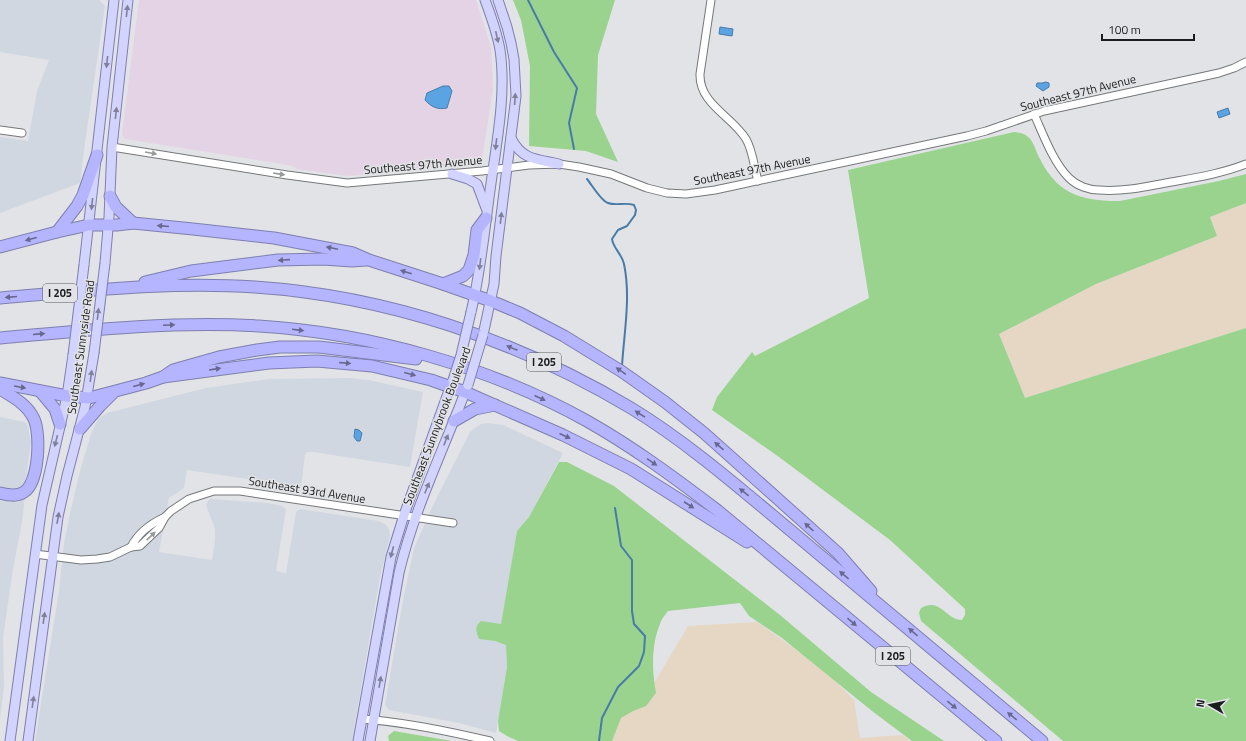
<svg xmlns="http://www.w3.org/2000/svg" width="1246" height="741" font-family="'Titillium Web',sans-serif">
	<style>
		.built { fill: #d1d7e0 }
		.industrial { fill: #e6d7c4 }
		.medical { fill: #e4d3e5 }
		.green { fill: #99d38e }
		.water { fill: #5ba4e3; stroke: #487ba8 }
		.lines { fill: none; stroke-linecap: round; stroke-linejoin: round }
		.stream { stroke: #487ba8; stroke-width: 2 }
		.minor-casing { stroke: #757779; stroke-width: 9 }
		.major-casing { stroke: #7e7faf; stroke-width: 11 }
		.highway-casing { stroke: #7e7faf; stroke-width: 13 }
		.minor { stroke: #fff; stroke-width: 7 }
		.major { stroke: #d2d3fe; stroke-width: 9 }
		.highway { stroke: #b4b5fe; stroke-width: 11 }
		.major-bridge-casing { stroke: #7e7faf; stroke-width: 11; stroke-linecap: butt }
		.major-bridge { stroke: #d2d3fe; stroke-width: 9 }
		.oneway { fill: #808199 }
		.oneway2 { fill: #989999 }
		.oneway3 { fill: #68688e }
		.labels { text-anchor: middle; stroke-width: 3; stroke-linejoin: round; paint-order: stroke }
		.shield { fill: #e2e3e6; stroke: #575859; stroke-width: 1 }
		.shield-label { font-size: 11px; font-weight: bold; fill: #1b1c1d }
		.street-label { font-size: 12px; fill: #1b1c1d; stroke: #e2e3e6 }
	</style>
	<rect width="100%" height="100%" fill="#e2e3e6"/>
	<g class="built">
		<polygon points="0,0 99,0 105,6 84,150 48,144 84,150 80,183 0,213 0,137 28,141 37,91 49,60 0,52"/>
		<polygon points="349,378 369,380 423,392 410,467 313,452 307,452 305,455 301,487 187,470 184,488 169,498 159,552 212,560 215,540 215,529 206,505 208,501 211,499 268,503 282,506 286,509 276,571 286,573 296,512 300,509 379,521 386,525 389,529 390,536 380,577 352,741 35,741 59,591 64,543 71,509 81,467 92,431 99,418 107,413 206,388 269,379"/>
		<polygon points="0,417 25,422 28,427 31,442 26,477 22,488 25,497 22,522 13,569 3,638 4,687 0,719"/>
		<polygon points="488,423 503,425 563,453 529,517 517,531 501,625 481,621 479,639 495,641 506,645 507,667 496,733 459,723 389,710 385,705 403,600 414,548 434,503 470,432 481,424"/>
	</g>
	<g class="industrial">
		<polygon points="1246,203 1246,328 1025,398 999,334 1096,284 1217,236 1210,217"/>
		<polygon points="757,622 823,669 854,700 860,738 903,735 910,741 611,741 627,701 647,695 688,626"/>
	</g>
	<polygon class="medical" points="139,0 476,0 491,47 493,88 482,160 399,172 348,176 297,169 295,167 283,164 125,139 123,137 122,134"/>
	<g class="green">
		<polygon points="513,0 615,0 598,55 596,114 618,162 586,151 529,146 530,66 521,20"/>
		<path d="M1014,132C1033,133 1033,145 1040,159C1044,167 1049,175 1056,182C1073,199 1097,201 1120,201L1219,181L1246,174V203L1210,217L1217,236L1096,284L999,334L1025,398L1246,328V741H1063L921,621L919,613L921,608C940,597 945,619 962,620L965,615V609L890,540L779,457L712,410L717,397L752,352L755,356L869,298L848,170Z"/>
		<path d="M559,462H567L614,486L780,615L871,692L944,741H912L872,711L782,638L749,616L740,603L668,611C665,615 661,620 660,624C651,645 652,671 656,693L646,706L633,711L621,718L612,741H518L507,736L499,731L498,721L507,667L506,645L495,641L479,639C476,631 474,627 481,621L501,624L517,531L529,517Z"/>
		<polygon points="394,731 452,741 389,741 388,736"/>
	</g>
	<g class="water">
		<polygon points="720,27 733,29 732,36 719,34"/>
		<polygon points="1046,82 1049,83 1049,87 1043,91 1036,86 1037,83 1042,83"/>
		<path d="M443,86H449L452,91L447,108C438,110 431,107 425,100L427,93Z"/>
		<polygon points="1228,108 1230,114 1219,118 1217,112"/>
		<polygon points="355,429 359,430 362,433 360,441 357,441 354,437"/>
	</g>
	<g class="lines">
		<g class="stream">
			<polyline points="528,0 554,52 577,88 569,123 574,149"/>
			<path d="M587,179C592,185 601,201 608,203C616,206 625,202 634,205L636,210L635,215L627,226L618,230L612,239C613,248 622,254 624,264C631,297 624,333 622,366"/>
			<polyline points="599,741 602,718 618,687 639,666 644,652 645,636 634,624 632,611 632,560 621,546 615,508"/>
		</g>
		<defs>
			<g id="minor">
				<path d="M711,0L700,74C699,104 732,116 746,139C753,151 754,167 758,181"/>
				<path d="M1034,114C1043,134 1053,162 1069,178C1077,186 1089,190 1099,190C1121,192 1145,187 1166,183C1193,178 1221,174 1246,164"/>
				<polyline points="0,130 22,133"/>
				<polyline points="112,147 287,175 347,183 482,171 529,165 559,164 579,167 611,174 647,188 667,193 686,194 715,190 967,136 986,131 1044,111 1219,73 1234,68 1246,62"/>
				<path d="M131,547C138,533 152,523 165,517"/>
				<polyline points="35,554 81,560 97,559 110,557 131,547 140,546 159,528 165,517 171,511 189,499 214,491 240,491 453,523"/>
				<path d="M362,719C405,722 448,731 490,741"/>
			</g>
			<g id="major">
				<path d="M511,138C522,160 536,159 559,164"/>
				<polyline points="452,174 468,179 477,184 486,208"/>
				<polyline points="105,263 109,217 112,147 128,0"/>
				<polyline points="84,265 114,0"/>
				<path d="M471,312C480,275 484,236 489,198C495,150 507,97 500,50C497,32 491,16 485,0"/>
				<polyline points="483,335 494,284 496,256 516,96 514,59 511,43 507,27 498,0"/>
				<polyline points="10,741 42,505 67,396 73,355"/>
				<polyline points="28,741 58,517 67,476 85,407 94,353"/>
				<polyline points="358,741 391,557 404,515 452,382"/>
				<path d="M370,741L399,573C414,509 444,449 467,387"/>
			</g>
			<g id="highway">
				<polyline points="110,196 116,207 133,223"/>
				<polyline points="57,232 77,206 83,195 97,155"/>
				<polyline points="0,247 57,232 89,225 117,225 133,223 193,229 274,238 353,253 369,260 443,284 491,301 520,313 564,336 621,371 665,402 704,433 779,500 838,553 871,591"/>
				<polyline points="145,282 191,271 278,260 323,259 352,261 366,260"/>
				<polyline points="443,284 463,276 469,270 474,255 477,230 486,218"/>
				<path d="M0,298C85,291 170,281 255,287C388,296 517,340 631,408C690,444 743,491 796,535C878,603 960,673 1042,741"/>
				<path d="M0,338C86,330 173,321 259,326C371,333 490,367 587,421C633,447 675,478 717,510L996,741"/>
				<polyline points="163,377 269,363 317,361 372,366 431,380 465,392 563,435 631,469 747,542"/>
				<polyline points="0,383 67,396 89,398 146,383 163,377 173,370 219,357 257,350 280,347 319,347 416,359"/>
				<path d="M0,389C13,397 27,404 34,419C41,434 39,483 24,492C17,497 8,495 0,493"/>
				<polyline points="40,391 55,409 60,424"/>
				<polyline points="454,421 475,409 495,405"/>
				<polyline points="80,429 100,406 113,393"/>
			</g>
		</defs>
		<use href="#minor" class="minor-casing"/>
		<use href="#major" class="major-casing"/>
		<use href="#highway" class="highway-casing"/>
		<use href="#minor" class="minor"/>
		<use href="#major" class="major"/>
		<use href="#highway" class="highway"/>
		<defs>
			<g id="major-bridge">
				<polyline points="94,353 105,263"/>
				<polyline points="73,355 84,265"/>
				<polyline points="453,380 461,355 471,312"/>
				<polyline points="468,385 483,335"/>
			</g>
		</defs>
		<use href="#major-bridge" class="major-bridge-casing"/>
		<use href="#major-bridge" class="major-bridge"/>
	</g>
	<defs><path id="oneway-solid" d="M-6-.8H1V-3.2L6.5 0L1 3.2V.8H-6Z"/></defs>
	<g class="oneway">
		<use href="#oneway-solid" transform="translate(127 11) rotate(-84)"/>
		<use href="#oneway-solid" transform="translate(497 37) rotate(77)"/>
		<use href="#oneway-solid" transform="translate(107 62) rotate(96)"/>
		<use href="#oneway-solid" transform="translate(515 99) rotate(-86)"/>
		<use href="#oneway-solid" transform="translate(116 113) rotate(-84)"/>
		<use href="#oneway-solid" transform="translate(496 144) rotate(97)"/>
		<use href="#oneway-solid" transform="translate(92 204) rotate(96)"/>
		<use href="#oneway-solid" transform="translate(501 218) rotate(-83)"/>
		<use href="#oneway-solid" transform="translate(480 264) rotate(97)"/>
		<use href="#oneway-solid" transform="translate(98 314) rotate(-83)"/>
		<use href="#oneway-solid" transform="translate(91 376) rotate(-82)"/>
		<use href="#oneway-solid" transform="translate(446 440) rotate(-68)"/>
		<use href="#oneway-solid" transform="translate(56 441) rotate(104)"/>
		<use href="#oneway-solid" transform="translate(427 488) rotate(-68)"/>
		<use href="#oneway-solid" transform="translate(58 518) rotate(-80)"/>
		<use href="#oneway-solid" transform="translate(392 552) rotate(105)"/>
		<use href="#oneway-solid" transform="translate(44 618) rotate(-82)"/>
		<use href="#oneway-solid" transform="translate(380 682) rotate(-80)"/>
		<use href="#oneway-solid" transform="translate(33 702) rotate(-82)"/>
	</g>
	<g class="oneway2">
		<use href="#oneway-solid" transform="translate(151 153) rotate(10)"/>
		<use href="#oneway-solid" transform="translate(279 174) rotate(9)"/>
		<use href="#oneway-solid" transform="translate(151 536) rotate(-43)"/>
	</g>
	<g class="oneway3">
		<use href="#oneway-solid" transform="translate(163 226) rotate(-175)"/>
		<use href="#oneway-solid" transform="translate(31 239) rotate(165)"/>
		<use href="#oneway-solid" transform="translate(332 248) rotate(-168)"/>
		<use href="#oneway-solid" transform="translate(284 260) rotate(176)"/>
		<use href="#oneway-solid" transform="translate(406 272) rotate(-163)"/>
		<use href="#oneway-solid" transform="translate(11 297) rotate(175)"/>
		<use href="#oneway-solid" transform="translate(169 325) rotate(-2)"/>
		<use href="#oneway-solid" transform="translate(298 330) rotate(7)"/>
		<use href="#oneway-solid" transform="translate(39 334) rotate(-5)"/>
		<use href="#oneway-solid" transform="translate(512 348) rotate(-158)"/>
		<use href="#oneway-solid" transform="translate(345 363) rotate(5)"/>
		<use href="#oneway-solid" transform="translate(215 369) rotate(-9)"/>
		<use href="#oneway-solid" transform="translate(621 371) rotate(-146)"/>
		<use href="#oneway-solid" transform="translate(410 374) rotate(15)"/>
		<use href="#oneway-solid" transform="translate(139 385) rotate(-15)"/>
		<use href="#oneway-solid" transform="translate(20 387) rotate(10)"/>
		<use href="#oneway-solid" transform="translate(540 398) rotate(24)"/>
		<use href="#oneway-solid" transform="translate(640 414) rotate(-148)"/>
		<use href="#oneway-solid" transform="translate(565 436) rotate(24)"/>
		<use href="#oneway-solid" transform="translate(719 446) rotate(-139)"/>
		<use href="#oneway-solid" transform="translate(652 462) rotate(34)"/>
		<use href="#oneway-solid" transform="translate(744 492) rotate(-141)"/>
		<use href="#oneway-solid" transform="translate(689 505) rotate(33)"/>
		<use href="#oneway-solid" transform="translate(809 527) rotate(-138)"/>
		<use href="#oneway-solid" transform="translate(844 575) rotate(-140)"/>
		<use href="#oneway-solid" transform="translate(852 622) rotate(40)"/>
		<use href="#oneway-solid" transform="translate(913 632) rotate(-140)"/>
		<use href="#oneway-solid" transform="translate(952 705) rotate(39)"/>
		<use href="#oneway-solid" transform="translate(1012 716) rotate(-141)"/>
	</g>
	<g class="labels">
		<g class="shield">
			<rect x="43" y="284" width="34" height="18" rx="3"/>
			<rect x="527" y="353" width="34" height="18" rx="3"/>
			<rect x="876" y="647" width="34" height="18" rx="3"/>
		</g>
		<g class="shield-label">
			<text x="60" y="297">I 205</text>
			<text x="544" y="366">I 205</text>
			<text x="893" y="660">I 205</text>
		</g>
		<g class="street-label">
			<text transform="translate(1078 93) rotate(-14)" y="4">Southeast 97th Avenue</text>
			<text transform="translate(423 165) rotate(-5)" y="4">Southeast 97th Avenue</text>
			<text transform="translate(752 170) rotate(-11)" y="4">Southeast 97th Avenue</text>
			<text transform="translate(81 347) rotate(-82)" y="4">Southeast Sunnyside Road</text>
			<text transform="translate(437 426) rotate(-69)" y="4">Southeast Sunnybrook Boulevard</text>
			<text transform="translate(307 490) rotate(9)" y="4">Southeast 93rd Avenue</text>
		</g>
	</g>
	<g transform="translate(1210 705) rotate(279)" stroke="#e2e3e6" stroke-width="3" paint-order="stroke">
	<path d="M0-3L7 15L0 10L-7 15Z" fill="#1b1c1d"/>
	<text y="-6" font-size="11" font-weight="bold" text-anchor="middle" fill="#1b1c1d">N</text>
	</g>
	<path d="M1102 34v6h92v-6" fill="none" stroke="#1b1c1d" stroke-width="2"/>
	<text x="1108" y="34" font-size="12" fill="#1b1c1d" stroke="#e2e3e6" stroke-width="3" paint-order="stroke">100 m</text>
</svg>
